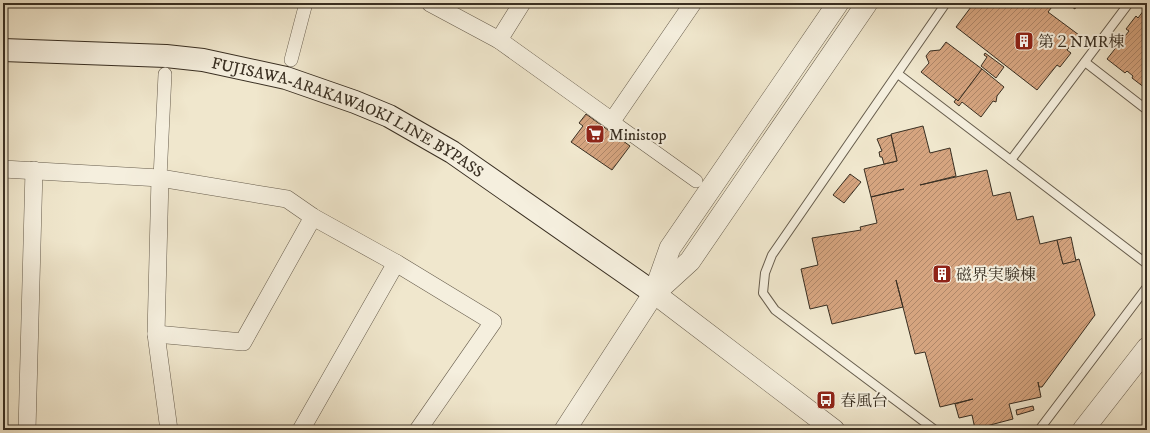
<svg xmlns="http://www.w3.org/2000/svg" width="1150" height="433" font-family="'IM FELL DW Pica','Noto Serif JP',serif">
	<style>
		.building { fill: url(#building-hatch); stroke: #392f22 }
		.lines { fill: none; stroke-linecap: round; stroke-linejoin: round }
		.service-casing { stroke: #675d4d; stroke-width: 10 }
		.pedestrian-casing { stroke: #675d4d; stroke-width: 14 }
		.minor-casing { stroke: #675d4d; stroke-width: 18 }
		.tertiary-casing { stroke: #675d4d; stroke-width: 22 }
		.secondary-casing { stroke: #392f22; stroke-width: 24 }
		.service { stroke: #f5efde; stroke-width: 8 }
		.pedestrian { stroke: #f5efde; stroke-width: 13 }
		.minor { stroke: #f5efde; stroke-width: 17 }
		.tertiary { stroke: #f5efde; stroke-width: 21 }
		.secondary { stroke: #f5efde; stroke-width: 22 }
		.labels { text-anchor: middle; stroke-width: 4; stroke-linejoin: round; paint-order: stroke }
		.poi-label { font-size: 16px; fill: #392f22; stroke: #f5efde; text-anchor: start }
		.street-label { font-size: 16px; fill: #392f22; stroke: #f5efde }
	</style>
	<defs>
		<pattern id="building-hatch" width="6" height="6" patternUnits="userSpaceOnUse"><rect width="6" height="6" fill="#d5a47f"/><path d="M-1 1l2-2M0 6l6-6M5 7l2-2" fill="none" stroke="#ae8668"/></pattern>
	</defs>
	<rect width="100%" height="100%" fill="#f0e7cd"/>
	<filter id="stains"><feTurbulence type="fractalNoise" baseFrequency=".005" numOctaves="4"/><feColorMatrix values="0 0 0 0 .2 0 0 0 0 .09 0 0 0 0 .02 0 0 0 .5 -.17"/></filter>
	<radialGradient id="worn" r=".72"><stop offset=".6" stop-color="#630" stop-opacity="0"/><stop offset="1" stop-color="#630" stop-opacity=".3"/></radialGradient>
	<g class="building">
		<polygon points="974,3 1055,3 1048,12 1079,35 1067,50 1071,53 1060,67 1057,65 1037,90 956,27"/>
		<polygon points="1066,3 1071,3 1076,6 1075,9"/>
		<polygon points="1147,6 1147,93 1143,91 1145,88 1132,78 1133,76 1127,71 1125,73 1107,59 1129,31 1126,29 1136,16 1138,18"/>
		<polygon points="946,42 982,69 958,101 921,72 929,63 926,56 930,51 940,50"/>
		<polygon points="985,53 1004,67 996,78 981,66 987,57 984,55"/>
		<polygon points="982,69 1004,87 997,96 996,102 993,101 981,117 962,102 959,106 954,102 956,99 958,101"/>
		<polygon points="586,114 630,146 612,170 571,142 583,126 579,123"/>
		<polygon points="923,126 930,153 950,148 956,176 920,185 987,170 993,196 1010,192 1017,220 1033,216 1040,244 1057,240 1063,264 1079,259 1095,315 1042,387 1039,387 1038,382 1041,397 1009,404 1013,419 975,429 972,415 959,418 955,404 973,399 940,407 925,352 915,354 896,280 903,307 832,324 827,305 810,309 801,269 818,265 812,238 861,230 860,227 877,223 871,197 904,189 871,197 864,169 897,161 891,134"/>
		<polygon points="891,135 897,161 884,164 882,157 880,157 879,152 882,151 877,139"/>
		<polygon points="850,174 861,182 844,203 833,195"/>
		<polygon points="1071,237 1076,261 1063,264 1057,240"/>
		<polygon points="1033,406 1034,410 1017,415 1016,410"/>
	</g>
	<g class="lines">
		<defs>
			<g id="service">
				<polyline points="1085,62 1147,110"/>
				<polyline points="898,74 1147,264"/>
				<polyline points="1011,160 1129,3"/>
				<polyline points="935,430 775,310 763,293 765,273 772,255 946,3"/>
				<polyline points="1039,430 1147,287"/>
			</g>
			<g id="pedestrian">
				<polyline points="291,60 306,3"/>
				<polyline points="612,121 696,181"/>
				<polyline points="160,178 165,74"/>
			</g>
			<g id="minor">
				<polyline points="430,3 499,40 612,121 693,3"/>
				<polyline points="499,40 522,3"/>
				<polyline points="3,169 160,178 287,199 313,217 396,263 493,322 418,430"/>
				<polyline points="160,178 156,334 169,430"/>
				<polyline points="156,334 243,342 313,217"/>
				<polyline points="27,430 34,170"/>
				<polyline points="301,430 396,263"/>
			</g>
			<g id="tertiary">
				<polyline points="656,292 690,261 867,3"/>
				<polyline points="654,293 834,430"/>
				<polyline points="565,430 654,293 670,248 838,3"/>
				<polyline points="1083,430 1147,348"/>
			</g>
			<g id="secondary">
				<path id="s1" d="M3,50L166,56L203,60L286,78L355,102L389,116L452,152L654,293"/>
			</g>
		</defs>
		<use href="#service" class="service-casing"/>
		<use href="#pedestrian" class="pedestrian-casing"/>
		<use href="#minor" class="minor-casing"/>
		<use href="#tertiary" class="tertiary-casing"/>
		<use href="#secondary" class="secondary-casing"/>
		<use href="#service" class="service"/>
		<use href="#pedestrian" class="pedestrian"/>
		<use href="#minor" class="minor"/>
		<use href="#tertiary" class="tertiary"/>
		<use href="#secondary" class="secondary"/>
	</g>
	<defs>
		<symbol id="building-square" viewBox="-11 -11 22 22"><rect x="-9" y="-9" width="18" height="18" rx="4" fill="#8f2418" stroke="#f5efde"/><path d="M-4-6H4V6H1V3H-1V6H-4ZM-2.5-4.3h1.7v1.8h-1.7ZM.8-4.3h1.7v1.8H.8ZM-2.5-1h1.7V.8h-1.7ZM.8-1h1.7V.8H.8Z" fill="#fff"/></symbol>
		<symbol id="supermarket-square" viewBox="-11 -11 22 22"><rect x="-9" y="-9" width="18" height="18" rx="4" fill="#8f2418" stroke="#f5efde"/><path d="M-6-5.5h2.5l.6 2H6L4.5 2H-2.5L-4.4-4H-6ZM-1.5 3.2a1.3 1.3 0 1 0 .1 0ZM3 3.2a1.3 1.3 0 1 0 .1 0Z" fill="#fff"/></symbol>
		<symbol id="bus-square" viewBox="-11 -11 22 22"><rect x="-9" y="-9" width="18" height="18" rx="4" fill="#8f2418" stroke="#f5efde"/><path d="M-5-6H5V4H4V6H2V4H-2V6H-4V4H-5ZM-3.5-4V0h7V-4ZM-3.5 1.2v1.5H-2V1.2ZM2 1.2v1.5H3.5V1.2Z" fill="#fff"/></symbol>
	</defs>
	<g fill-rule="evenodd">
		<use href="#building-square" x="1013" y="30" width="22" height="22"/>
		<use href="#supermarket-square" x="584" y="123" width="22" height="22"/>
		<use href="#building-square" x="931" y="263" width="22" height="22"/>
		<use href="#bus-square" x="815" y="389" width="22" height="22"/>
	</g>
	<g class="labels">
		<g class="poi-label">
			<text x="1038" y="47">第２NMR棟</text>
			<text x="609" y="140">Ministop</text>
			<text x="956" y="280">磁界実験棟</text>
			<text x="840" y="406">春風台</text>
		</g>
		<g class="street-label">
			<text dy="6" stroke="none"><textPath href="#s1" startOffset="357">FUJISAWA-ARAKAWAOKI LINE BYPASS</textPath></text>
		</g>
	</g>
	<rect width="1150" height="433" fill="none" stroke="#f0e7cd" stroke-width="16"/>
	<rect x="4" y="4" width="1142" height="425" fill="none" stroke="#392f22" stroke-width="2"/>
	<rect x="8" y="8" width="1134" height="417" fill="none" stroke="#392f22"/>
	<rect width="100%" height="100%" filter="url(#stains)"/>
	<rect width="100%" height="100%" fill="url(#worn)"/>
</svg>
